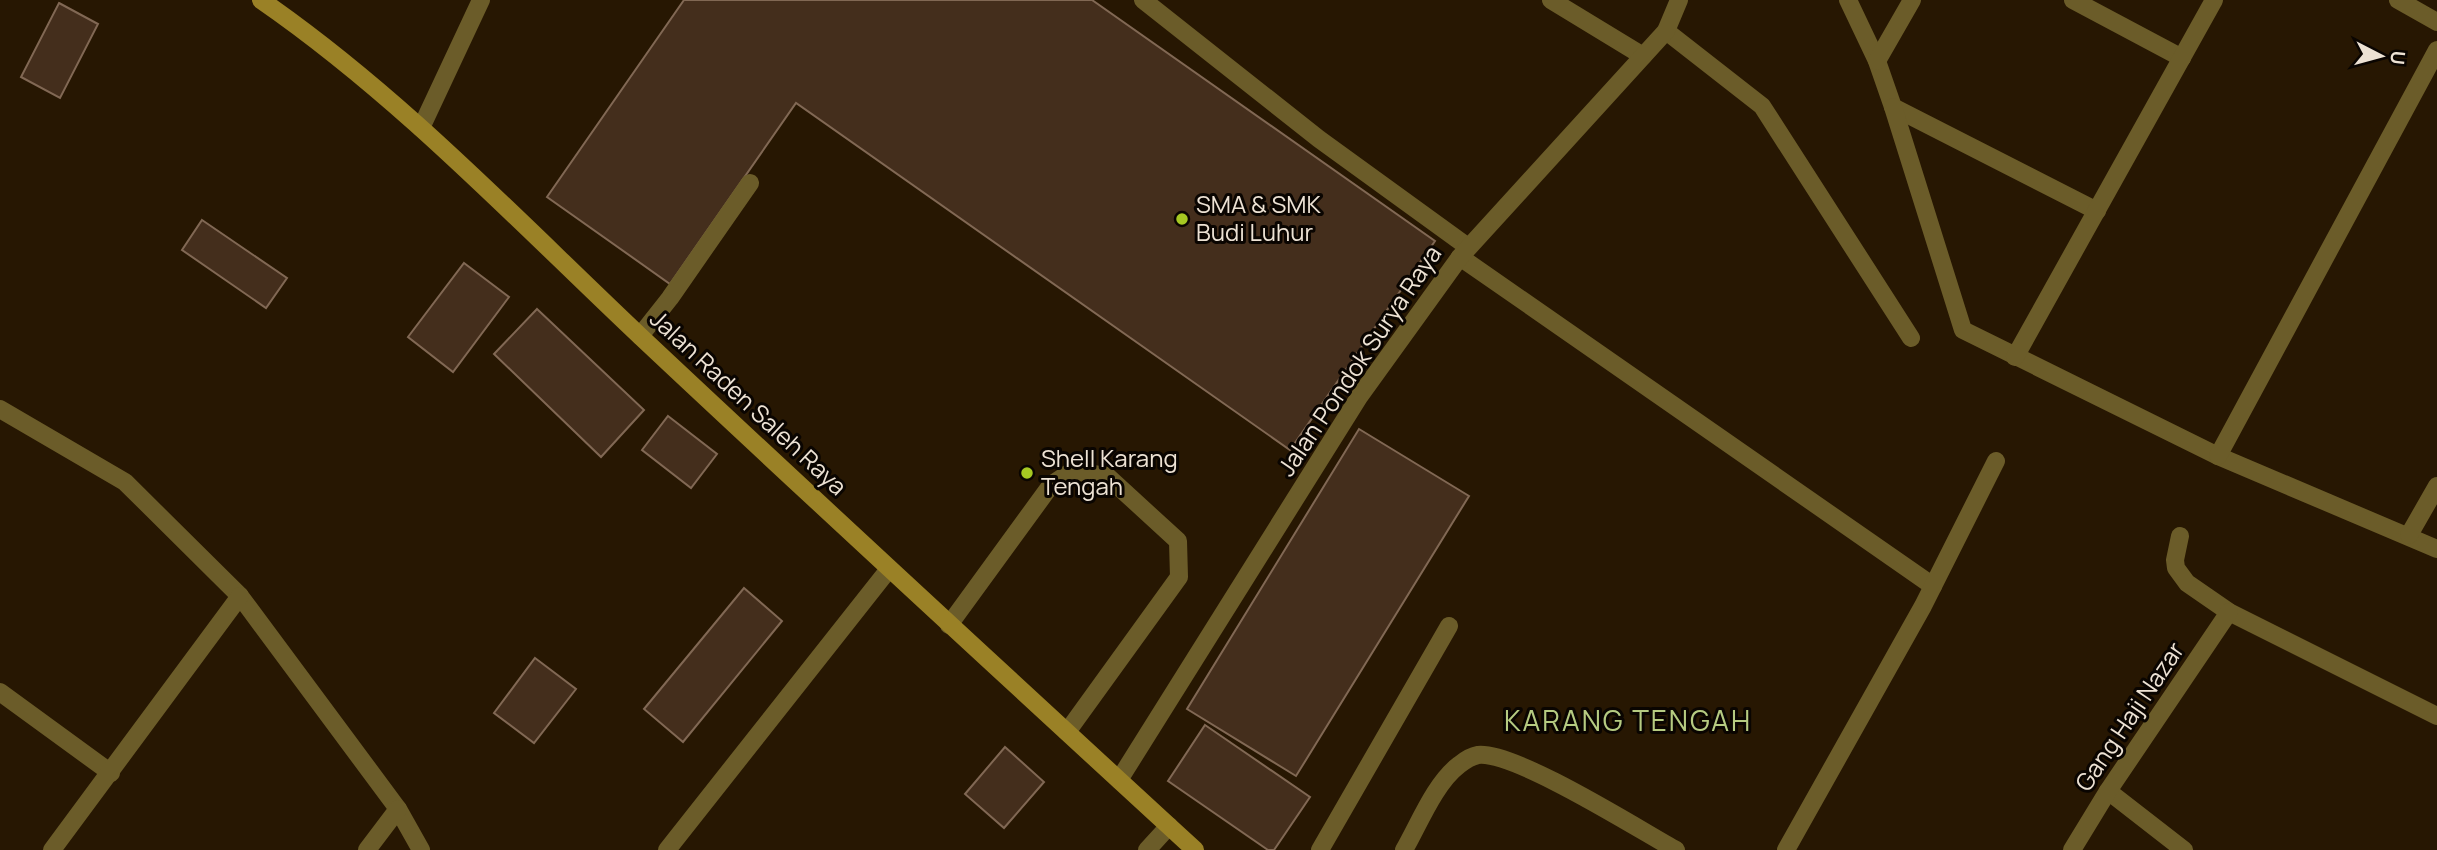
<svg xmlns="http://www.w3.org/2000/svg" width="2437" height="850" font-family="Manrope,sans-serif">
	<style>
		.building { fill: #442e1c; stroke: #816854; stroke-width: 2 }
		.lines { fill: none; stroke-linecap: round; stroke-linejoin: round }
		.service { stroke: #6b5c29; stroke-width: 18 }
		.minor { stroke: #6b5c29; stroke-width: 18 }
		.secondary { stroke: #9a8126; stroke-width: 18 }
		.poi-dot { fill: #a6c822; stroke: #0a0501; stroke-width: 2.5 }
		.labels { text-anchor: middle; stroke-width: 6; stroke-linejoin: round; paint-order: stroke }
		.poi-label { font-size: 24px; fill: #ede2d4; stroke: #0a0501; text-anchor: start }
		.street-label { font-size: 24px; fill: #ede2d4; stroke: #0a0501 }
		.quarter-label { font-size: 28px; letter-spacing: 2px; fill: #b6cb81; stroke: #0a0501 }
	</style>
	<rect width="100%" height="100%" fill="#271702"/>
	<g class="building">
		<polygon points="684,0 1092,0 1435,241 1290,450 796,103 670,284 547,197"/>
		<polygon points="59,3 98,24 60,98 21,77"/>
		<polygon points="202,220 287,278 266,308 182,250"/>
		<polygon points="464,263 509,297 453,372 408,337"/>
		<polygon points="537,309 644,410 601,457 494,354"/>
		<polygon points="668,416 717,454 691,488 642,450"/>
		<polygon points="1359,429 1469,496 1296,776 1187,709"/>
		<polygon points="744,588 782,621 683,742 644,709"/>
		<polygon points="535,658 576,689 534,743 494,713"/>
		<polygon points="1205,725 1310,797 1274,850 1268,850 1168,781"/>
		<polygon points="1005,747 1044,782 1004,828 965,794"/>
	</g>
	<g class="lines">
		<g class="service">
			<polyline points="640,336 670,298 750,183"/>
			<polyline points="949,625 1051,485 1072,471 1107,476 1178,541 1179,577 1067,732"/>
			<polyline points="1147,850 1169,826"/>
			<polyline points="1320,850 1449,626"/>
		</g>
		<g class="minor">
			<polyline points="1143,0 1319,139 1468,247"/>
			<polyline points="1551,0 1643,56"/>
			<polyline points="1848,0 1877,61 1893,107 2097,211"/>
			<polyline points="2073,0 2182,58"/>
			<polyline points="2398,0 2437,22"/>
			<polyline points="1666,31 1762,106 1911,338"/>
			<polyline points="1877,61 1912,0"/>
			<polyline points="1893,107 1963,330 2218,456 2437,549"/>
			<polyline points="421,128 481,0"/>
			<polyline points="1460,257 1933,586"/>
			<polyline points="2015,357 2214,0"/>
			<polyline points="0,409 125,482 240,596 398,809 421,850"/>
			<polyline points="2218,456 2437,50"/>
			<polyline points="2409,535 2437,486"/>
			<polyline points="2180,536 2175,560 2176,568 2187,583 2229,612 2437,716"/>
			<polyline points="0,692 111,773"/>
			<polyline points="1119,780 1359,397 1460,257 1666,31 1679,0"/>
			<polyline points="2108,791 2184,850"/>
			<polyline points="52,850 240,596"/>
			<polyline points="367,850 398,809"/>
			<polyline points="667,850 889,569"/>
			<path d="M1404,850C1419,824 1435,783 1459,765C1464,761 1472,756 1478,755C1515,751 1638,829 1676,850"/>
			<polyline points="1786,850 1923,606 1996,461"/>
			<polyline points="2072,850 2108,791 2229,612"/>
		</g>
		<path class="secondary" d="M261,0C400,96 518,221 641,337C824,509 1010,680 1195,850"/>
	</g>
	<g class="poi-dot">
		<circle cx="1182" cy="219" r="7"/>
		<circle cx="1027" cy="473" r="7"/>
	</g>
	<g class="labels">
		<g class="poi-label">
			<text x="1196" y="213">SMA &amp; SMK<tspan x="1196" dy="28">Budi Luhur</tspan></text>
			<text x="1041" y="467">Shell Karang<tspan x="1041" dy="28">Tengah</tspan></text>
		</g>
		<g class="street-label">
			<text transform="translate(1360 361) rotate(-56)" y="8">Jalan Pondok Surya Raya</text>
			<text transform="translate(748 403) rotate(43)" y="8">Jalan Raden Saleh Raya</text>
			<text transform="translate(2130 717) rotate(-56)" y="8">Gang Haji Nazar</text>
		</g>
		<g class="quarter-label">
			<text x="1628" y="731">KARANG TENGAH</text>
		</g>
	</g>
	<g transform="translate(2381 56) rotate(96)" stroke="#0a0501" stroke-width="5" paint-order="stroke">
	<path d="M0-5L12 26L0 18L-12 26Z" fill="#ede2d4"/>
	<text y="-10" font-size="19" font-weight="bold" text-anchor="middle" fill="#ede2d4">U</text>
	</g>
</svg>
